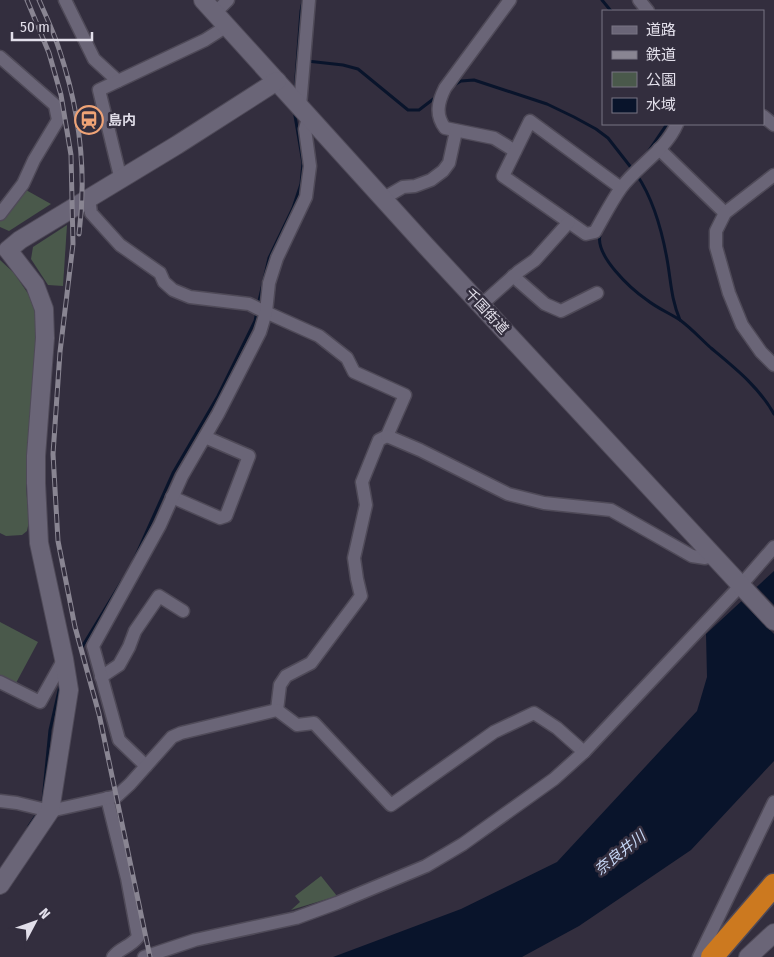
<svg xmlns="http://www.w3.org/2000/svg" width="774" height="957" font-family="'Fira Sans Condensed','Noto Sans JP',sans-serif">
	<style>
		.green { fill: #4a594b }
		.water { fill: #09142b }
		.pier { fill: #332e3e }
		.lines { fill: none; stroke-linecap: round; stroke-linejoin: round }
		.stream { stroke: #09142b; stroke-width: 3 }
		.street-casing { stroke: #4f4a58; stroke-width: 15 }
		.secondary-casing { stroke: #4f4a58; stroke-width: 20 }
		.highway-casing { stroke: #4f4a58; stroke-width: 25 }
		.street { stroke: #6a6577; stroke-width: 12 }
		.secondary { stroke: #6a6577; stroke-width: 18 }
		.highway { stroke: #cc791f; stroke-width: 22 }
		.rail-casing { stroke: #898592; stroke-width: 5 }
		.rail { stroke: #332e3e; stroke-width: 3; stroke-dasharray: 9; stroke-linecap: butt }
		.labels { text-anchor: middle; stroke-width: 5; stroke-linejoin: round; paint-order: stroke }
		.poi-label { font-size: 14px; font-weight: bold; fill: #e2dfea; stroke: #332e3e; text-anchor: start }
		.street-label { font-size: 14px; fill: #e2dfea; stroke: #332e3e }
		.water-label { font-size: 15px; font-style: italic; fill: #c7d8f7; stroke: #332e3e }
	</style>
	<rect width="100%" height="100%" fill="#332e3e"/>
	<g class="green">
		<polygon points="26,190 51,204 9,231 0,227 0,217"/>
		<polygon points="67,225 63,286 48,285 31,259 33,247"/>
		<polygon points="0,260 14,273 29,295 35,311 36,335 27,458 26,487 29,521 27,531 22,535 6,536 0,533"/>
		<polygon points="0,622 38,642 16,683 0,675"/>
		<polygon points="321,876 337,896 291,910 300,902 295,896"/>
	</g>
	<polygon class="water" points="774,571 774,761 691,850 579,926 522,957 333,957 461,909 557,862 697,711 707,677 706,634"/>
	<polygon class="pier" points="755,585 774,605 774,634 739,599"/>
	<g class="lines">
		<g class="stream">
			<polyline points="602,0 611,11"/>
			<polyline points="307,61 343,65 358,69 408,110 419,110 436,97"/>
			<polyline points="454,85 461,81 474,80 547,104 574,117 596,129 608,138 633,170"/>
			<polyline points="295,91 301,11 303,1"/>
			<polyline points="648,152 667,124"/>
			<path d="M637,175C653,199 662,231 667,259C671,281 671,299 680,320"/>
			<path d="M600,235C595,256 631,289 647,300C657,308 669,313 680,320C691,328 701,339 711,348C735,368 759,387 774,414"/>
			<polyline points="258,305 269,258 293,208 301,184 303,163 294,110"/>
			<polyline points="134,560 173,473 218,396 255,321 257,311"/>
			<polyline points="82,647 122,581"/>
			<polyline points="43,801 50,730 60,686"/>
			<polyline points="29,826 35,817"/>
		</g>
		<defs>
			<g id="street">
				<polyline points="65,0 94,59 118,81"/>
				<path d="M510,0L445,88C438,102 435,115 445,128L494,138L515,151"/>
				<polyline points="639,0 648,11"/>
				<polyline points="215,13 228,0"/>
				<polyline points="0,57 55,105 58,120 34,160 23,184 0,214"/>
				<polyline points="300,106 309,0"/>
				<polyline points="763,116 774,125"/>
				<polyline points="659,149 725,213"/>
				<polyline points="774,175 725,213 716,231 716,247 729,293 742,325 761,352 774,365"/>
				<polyline points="121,180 99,90 205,40 227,26"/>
				<path d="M621,188L530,121L503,176L586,234L595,232C603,218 611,202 621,188C638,165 665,151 677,124"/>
				<polyline points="384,198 403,187 415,186 431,180 443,171 449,163 456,131"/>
				<polyline points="89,199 91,213 120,245 160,273 164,282 173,290 190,297 249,304 261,310 319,336 347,358 354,372 405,395 387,436 379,440 362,482 366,505 354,558 357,579 361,596 311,663 286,676 280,685 277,710"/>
				<polyline points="513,276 545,304 561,311 597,293"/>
				<polyline points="481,305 518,272 535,260 569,222"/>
				<polyline points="387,436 420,450 508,494 544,503 611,510 692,556 705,558 712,555"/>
				<polyline points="172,497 220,518 226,516 249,456 205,437"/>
				<polyline points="101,677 119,665 129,647 135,631 159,596 183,611"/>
				<polyline points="0,682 40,702 64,659"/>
				<polyline points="146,766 119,740 93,646 160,525 182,476 218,414 260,332 266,312 269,283 277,258 306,197 310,166 305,129 309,115"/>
				<path d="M107,798L127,878L138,937C129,948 121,947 113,957"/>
				<polyline points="0,801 17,803 50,811 117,796 130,784 172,737 181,733 277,710 297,725 314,723 391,805 494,732 534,713 557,728 584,752"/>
				<polyline points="144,957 195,940 296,918 337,903 426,866 463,844 554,779 584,752 741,585 774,547"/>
				<polyline points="699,957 774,802"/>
			</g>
			<g id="secondary">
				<polyline points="203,0 426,246 774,621"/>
				<polyline points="0,885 50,811 69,690 64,659 39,543 36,483 36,456 45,338 44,309 35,285 8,250 20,240 177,145 277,81"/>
				<polyline points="748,957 774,933"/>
			</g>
			<polyline id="highway" points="712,957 774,885"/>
		</defs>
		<use href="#street" class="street-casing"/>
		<use href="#secondary" class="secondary-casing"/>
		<use href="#highway" class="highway-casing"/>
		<use href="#street" class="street"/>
		<use href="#secondary" class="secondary"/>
		<use href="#highway" class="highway"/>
		<defs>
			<g id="rail">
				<polyline points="27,0 49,53 61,95 71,155 73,244 60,352 53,454 58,541 75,627 99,714 150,957"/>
				<path d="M39,0C46,16 54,33 59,49C79,108 87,172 79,234"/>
			</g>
		</defs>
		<use href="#rail" class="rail-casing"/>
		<use href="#rail" class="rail"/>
	</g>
	<defs>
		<symbol id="station-ring" viewBox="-11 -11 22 22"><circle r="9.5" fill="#332e3e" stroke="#efa376" stroke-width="1.5"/><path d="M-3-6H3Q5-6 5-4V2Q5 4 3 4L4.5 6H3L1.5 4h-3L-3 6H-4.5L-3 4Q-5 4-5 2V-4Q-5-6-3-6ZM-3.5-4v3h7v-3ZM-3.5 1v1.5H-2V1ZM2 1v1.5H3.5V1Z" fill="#efa376"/></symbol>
	</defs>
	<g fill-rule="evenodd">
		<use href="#station-ring" x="73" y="104" width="32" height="32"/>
	</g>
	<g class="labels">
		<g class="poi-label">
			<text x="108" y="125">島内</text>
		</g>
		<g class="street-label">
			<text transform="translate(487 311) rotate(47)" y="5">千国街道</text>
		</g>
		<g class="water-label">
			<text transform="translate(620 853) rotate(-39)" y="5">奈良井川</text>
		</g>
	</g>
	<rect x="602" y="10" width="162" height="115" fill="#332e3e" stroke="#797583"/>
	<rect x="612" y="26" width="25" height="8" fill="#6a6577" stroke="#797583"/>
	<text x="646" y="35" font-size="15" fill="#e2dfea">道路</text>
	<rect x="612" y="51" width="25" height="8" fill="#898592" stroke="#797583"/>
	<text x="646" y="60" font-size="15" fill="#e2dfea">鉄道</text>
	<rect x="612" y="72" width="25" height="15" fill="#4a594b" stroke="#797583"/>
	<text x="646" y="85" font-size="15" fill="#e2dfea">公園</text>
	<rect x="612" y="98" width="25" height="15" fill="#09142b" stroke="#797583"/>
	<text x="646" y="110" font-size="15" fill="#e2dfea">水域</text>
	<g transform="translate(35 922) rotate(49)" stroke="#332e3e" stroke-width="4" paint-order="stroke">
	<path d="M0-4L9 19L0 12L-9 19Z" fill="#e2dfea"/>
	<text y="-8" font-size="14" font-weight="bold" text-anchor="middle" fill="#e2dfea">N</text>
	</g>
	<path d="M12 32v8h80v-8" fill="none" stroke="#e2dfea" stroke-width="2.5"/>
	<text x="20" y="32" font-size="15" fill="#e2dfea" stroke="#332e3e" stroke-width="4" paint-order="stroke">50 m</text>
</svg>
